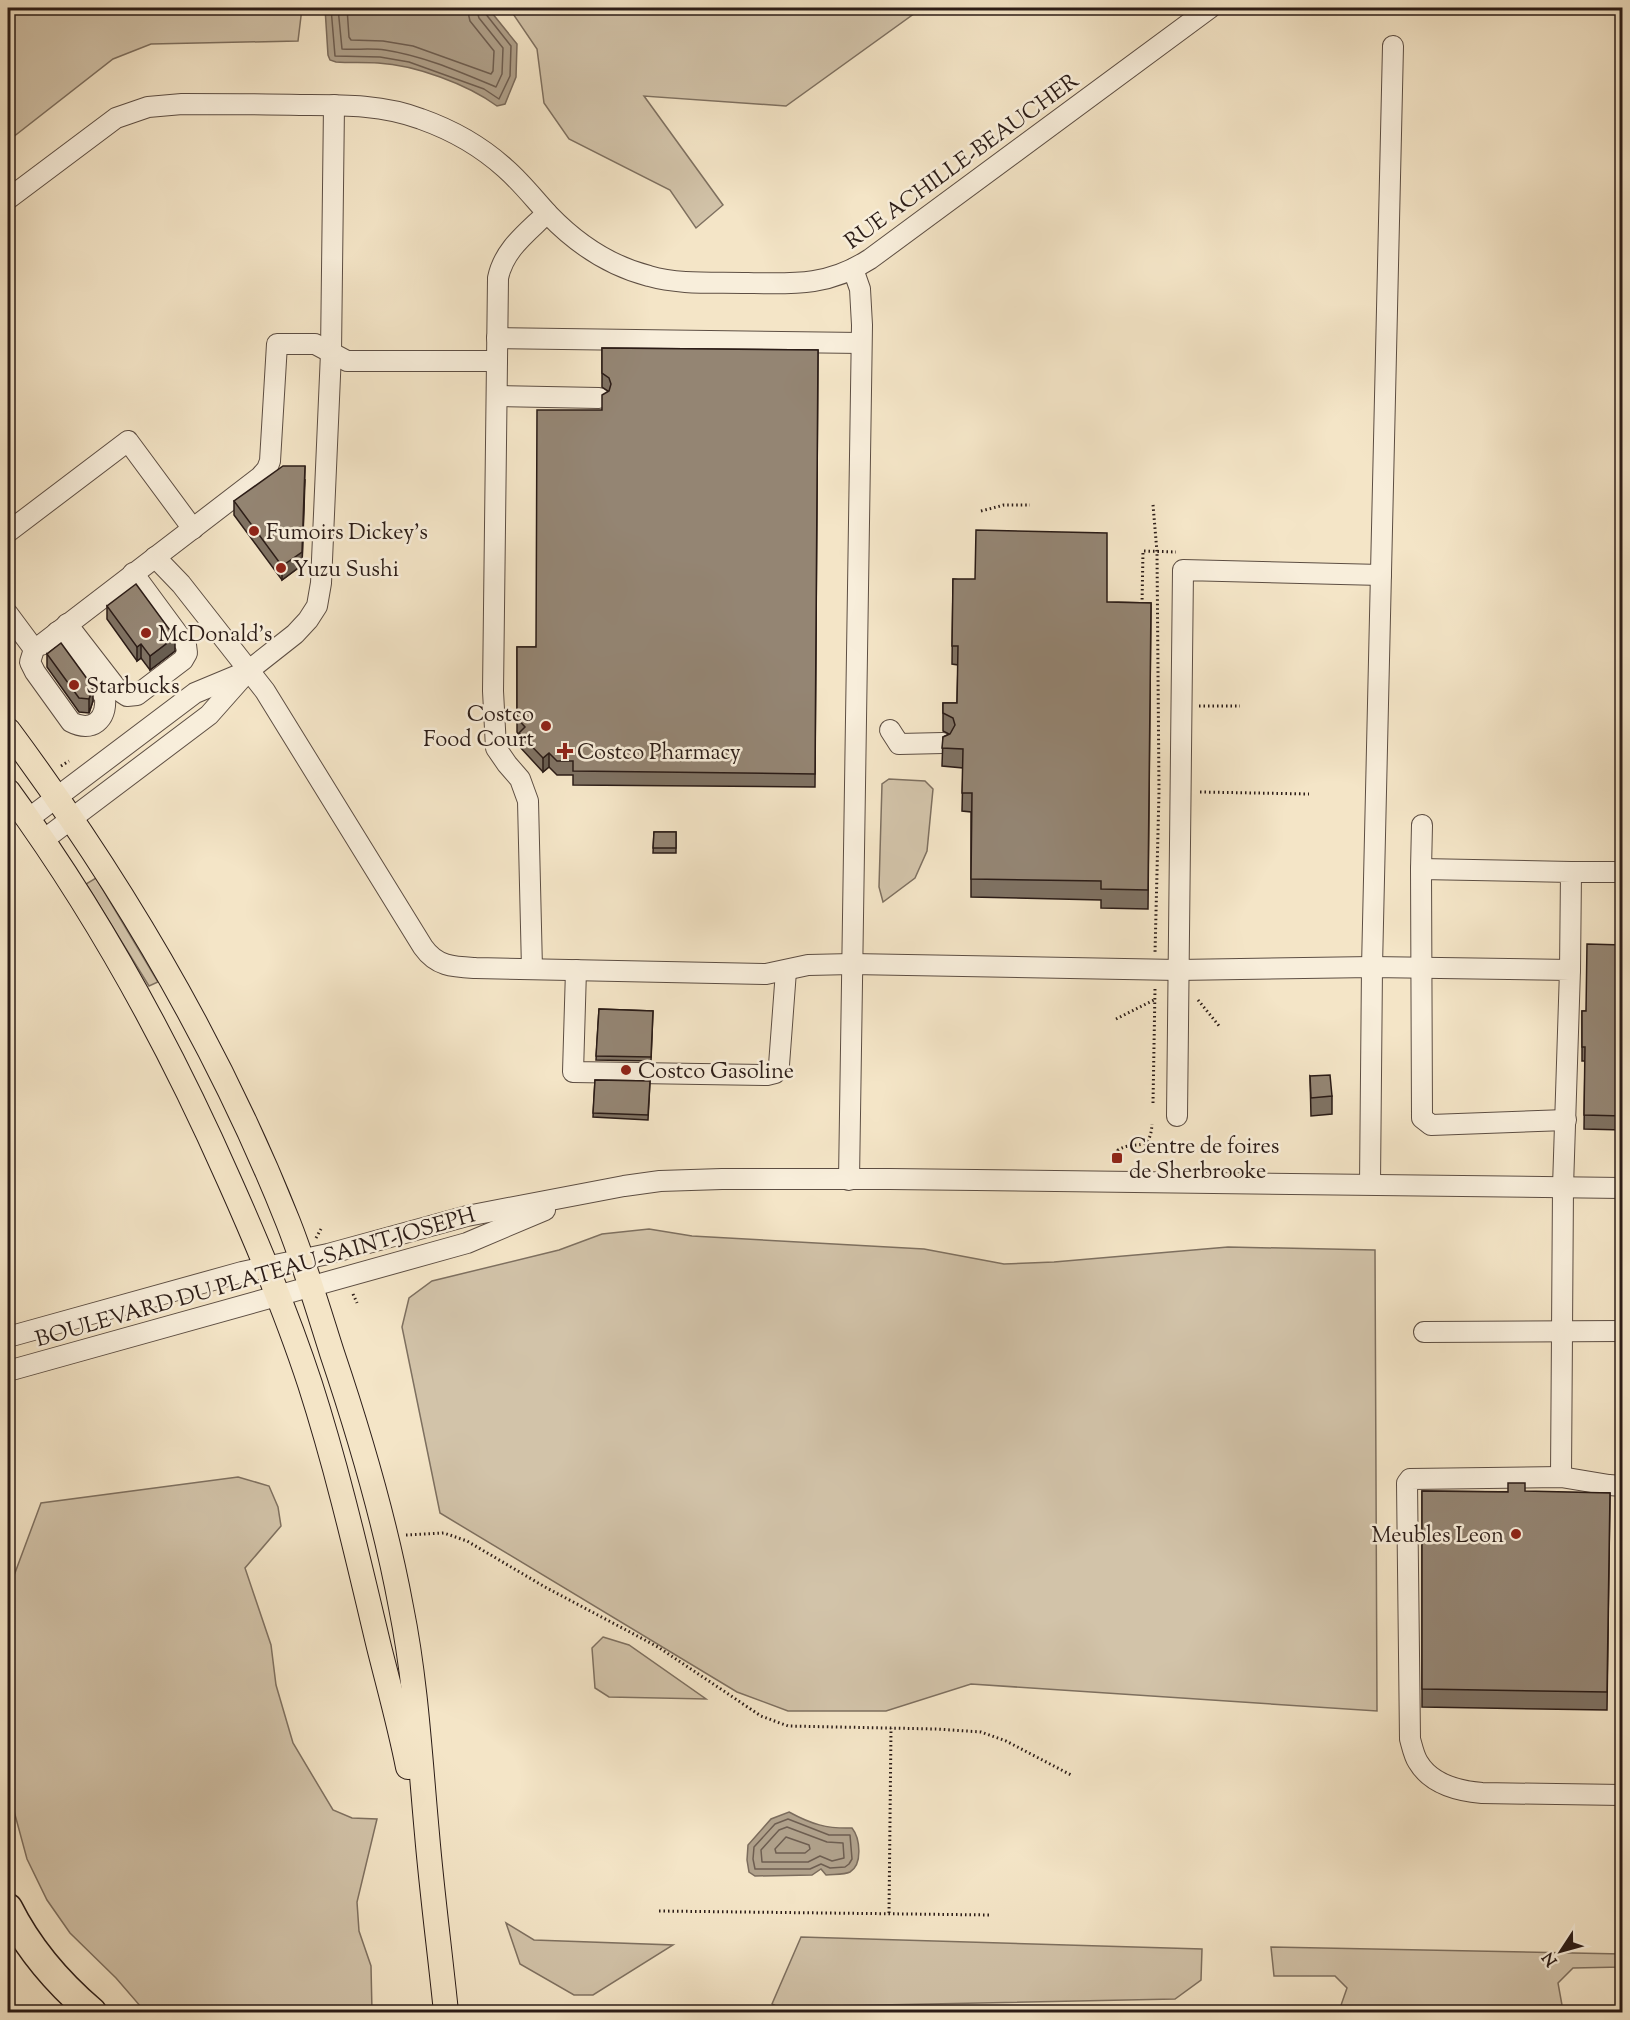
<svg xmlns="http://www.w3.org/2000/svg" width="1630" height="2020" font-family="'Sorts Mill Goudy',serif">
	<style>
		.green { fill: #d2c3a9; stroke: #7e7060; stroke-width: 1.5 }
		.water { fill: #b0a18b; stroke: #7b6c5d; stroke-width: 1.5 }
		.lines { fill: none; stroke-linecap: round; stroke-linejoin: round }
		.shore { stroke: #6e5e51; stroke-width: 1.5 }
		.minor-casing { stroke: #5d4e43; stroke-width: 22 }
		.major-casing { stroke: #2b1c17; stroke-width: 26 }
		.highway-casing { stroke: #2b1c17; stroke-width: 31 }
		.path { stroke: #2b1c17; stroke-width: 3; stroke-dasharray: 1.5 3; stroke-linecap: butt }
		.minor { stroke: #f8eedb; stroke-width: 20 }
		.major { stroke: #f4e5c7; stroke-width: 24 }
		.highway { stroke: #f4e5c7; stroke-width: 28 }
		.wall { fill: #7f7263; stroke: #2b1c17; stroke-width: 1.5 }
		.shaded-wall { fill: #685d50; stroke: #2b1c17; stroke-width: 1.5 }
		.building { fill: #948573; stroke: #2b1c17; stroke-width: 1.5 }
		.poi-dot { fill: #8f2418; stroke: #f8eedb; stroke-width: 2 }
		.labels { text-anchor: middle; stroke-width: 5; stroke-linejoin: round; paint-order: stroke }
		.street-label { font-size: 22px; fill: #2b1c17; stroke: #f8eedb }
		.poi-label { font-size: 22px; fill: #2b1c17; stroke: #f8eedb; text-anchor: start }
	</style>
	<rect width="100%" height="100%" fill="#f4e5c7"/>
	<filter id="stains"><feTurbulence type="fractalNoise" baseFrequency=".00333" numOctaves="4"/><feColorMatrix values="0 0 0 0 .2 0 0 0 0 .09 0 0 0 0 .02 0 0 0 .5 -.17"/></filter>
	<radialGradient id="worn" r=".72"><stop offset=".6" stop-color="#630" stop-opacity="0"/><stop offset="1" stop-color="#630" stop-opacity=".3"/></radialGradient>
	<g class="green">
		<polygon points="8,8 302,8 298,41 151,44 113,59 8,141"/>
		<polygon points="509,8 922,8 786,106 644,96 723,205 696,228 670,190 569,139 544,103 537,49"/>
		<polygon points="889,779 925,781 933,789 927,851 915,878 883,902 879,887 882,784"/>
		<polygon points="96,878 158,982 149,986 86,884"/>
		<polygon points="649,1229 692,1236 924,1249 1004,1264 1054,1262 1228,1247 1375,1250 1377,1711 971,1684 886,1711 788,1711 737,1692 440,1513 402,1327 409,1298 432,1281 559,1250 602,1234"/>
		<polygon points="238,1477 269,1486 278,1507 281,1526 245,1568 271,1645 276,1685 293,1743 333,1810 352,1818 377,1819 357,1902 359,1931 371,1966 372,2012 152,2012 141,2007 116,1978 70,1933 47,1900 27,1859 8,1789 9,1589 41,1503"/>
		<polygon points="603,1637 629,1645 706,1699 609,1697 595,1688 592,1648"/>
		<polygon points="506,1923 534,1940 673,1945 593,1995 574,1995 520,1964"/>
		<polygon points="801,1937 1202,1949 1201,1980 1175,1999 778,2007 772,2004"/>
		<polygon points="1271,1947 1622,1954 1622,1967 1573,1968 1558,1983 1562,2005 1339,2011 1347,1988 1335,1976 1274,1976"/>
	</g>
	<g class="water">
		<path d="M325,8H488L517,44L516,77L505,104L497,106C467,84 415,65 378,63C364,62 350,63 336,62L330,60L328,55Z"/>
		<path d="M789,1812C811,1824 827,1829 852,1828C860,1838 863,1864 850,1872C844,1875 833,1874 826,1875L821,1869L812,1875L755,1876L749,1872L747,1860L748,1845L771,1819Z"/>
	</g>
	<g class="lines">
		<g class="shore">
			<polyline points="331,8 335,56 380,57 409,62 484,89 499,99 510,76 511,46 485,13 483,8"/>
			<path d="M338,8L342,49C356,50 371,48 385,50C424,56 460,72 496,87L502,74L503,48L479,18L476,8"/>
			<polyline points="347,8 349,37 351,40 383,41 413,46 491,74 493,71 494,51 470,21 467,8"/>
			<polygon points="788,1819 829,1835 850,1835 852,1859 849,1864 845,1867 830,1868 821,1864 810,1869 755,1869 753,1859 754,1847 775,1824"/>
			<polygon points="787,1827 827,1842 843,1843 844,1858 832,1861 820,1856 808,1862 762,1862 761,1850 779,1830"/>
			<polygon points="786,1837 809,1845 810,1849 805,1853 776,1853 775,1849"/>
		</g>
		<defs>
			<g id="minor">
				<path d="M8,199L116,118L148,107L182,104C221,104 261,104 300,105C340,105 382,104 421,119C452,130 482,147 506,169C522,183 535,200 549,215C577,244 610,266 649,276C680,285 715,282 748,283C794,284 829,286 870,259L1210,8"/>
				<polyline points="497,338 861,343"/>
				<polyline points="497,396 599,398"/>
				<polyline points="8,532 128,441 193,529"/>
				<path d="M155,557L181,584L265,691L423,947C437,967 454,967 476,968L766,974L808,965L852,964L1178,970L1372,967L1570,970L1563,1187L1561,1477"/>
				<polyline points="8,614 31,645 35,646 41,645 260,477 267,469 270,461 277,344 315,344 347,361 497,361"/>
				<polyline points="67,624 118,690 127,696 137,695 183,660 187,653 186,645 133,573"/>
				<path d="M35,646L30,662L35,672L71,722C92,733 107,720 105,697L57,632"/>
				<polyline points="890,730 899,744 943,743"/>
				<polyline points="28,819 195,693 243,673"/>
				<polyline points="42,841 209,715 248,671 295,634 308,620 317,606 321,583 331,353 334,105"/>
				<polyline points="1421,869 1422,825"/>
				<polyline points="1571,872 1622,872"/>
				<path d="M532,969L528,801L520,779L507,764L496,748L493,691L498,278C504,249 527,233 547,213"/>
				<polyline points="576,970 573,1072 767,1075 775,1073 779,1065 786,971"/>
				<polyline points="1177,1116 1183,570 1381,575"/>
				<polyline points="1566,1120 1431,1125 1422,1118 1421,869 1571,872 1570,970"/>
				<polyline points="849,1180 862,325 860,289 853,269"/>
				<polyline points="1370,1184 1372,967 1393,46"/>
				<polyline points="1424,1332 1622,1331"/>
				<polyline points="8,1337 242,1272 328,1254 467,1216 624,1186 660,1181 722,1179 890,1179 1622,1188"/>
				<polyline points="8,1371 467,1243 545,1210"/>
				<path d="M1622,1486L1609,1485L1561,1477L1410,1479L1407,1483L1410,1739C1412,1746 1414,1756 1418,1762C1431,1784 1458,1791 1482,1793L1622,1795"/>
			</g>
			<g id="major">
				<path d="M8,730C121,882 218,1046 288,1222C305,1265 318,1309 332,1353C360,1436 385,1520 401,1607C416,1681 420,1758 427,1834C432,1893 440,1953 446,2012"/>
				<path d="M8,791C96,911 169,1044 229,1180C259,1247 287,1314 310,1384C338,1471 358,1559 379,1647C389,1687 400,1726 408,1767"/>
			</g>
			<path id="highway" d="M8,1908C28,1948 58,1983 92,2012"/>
		</defs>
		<use href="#minor" class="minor-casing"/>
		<use href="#major" class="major-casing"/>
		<use href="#highway" class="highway-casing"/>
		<g class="path">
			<polyline points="1153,505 1157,552 1159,792 1155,953"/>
			<polyline points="981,511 1004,505 1030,505"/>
			<polyline points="1142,604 1143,551 1176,552"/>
			<polyline points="1199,706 1240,706"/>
			<polyline points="61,766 69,761"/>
			<polyline points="1200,792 1309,794"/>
			<polyline points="1198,1000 1220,1027"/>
			<polyline points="1116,1019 1156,999"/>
			<polyline points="1153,1103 1155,989"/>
			<path d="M1116,1164L1118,1150C1136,1139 1150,1155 1152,1124"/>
			<polyline points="316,1238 321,1229"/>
			<polyline points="353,1294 357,1303"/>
			<polyline points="406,1535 444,1533 467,1541 545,1587 658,1647 761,1716 788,1726 936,1729 981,1732 1006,1741 1073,1776"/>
			<polyline points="659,1911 991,1915"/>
			<polyline points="889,1913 891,1728"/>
		</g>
		<use href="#minor" class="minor"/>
		<use href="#major" class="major"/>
		<use href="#highway" class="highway"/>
	</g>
	<g class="wall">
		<polygon points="602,348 818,350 815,787 573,785 573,775 557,775 549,767 543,772 519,746 519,735 517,732 517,647 536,647 602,410 608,391 602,387"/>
		<polygon points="305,480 302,565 282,580 234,515 234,501"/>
		<polygon points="953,579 1107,602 1151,603 1148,909 1101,908 1101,900 971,897 971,812 962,811 963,768 942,766 943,737 949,734 943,731 943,703 957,703 958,665 952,664"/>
		<polygon points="107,606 175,651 150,670 141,658 137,661 107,619"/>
		<polygon points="47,654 93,701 89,713 79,712 47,667"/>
		<polygon points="654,832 676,832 676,853 653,853"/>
		<polygon points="1623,945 1623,1130 1584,1129 1585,1061 1582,1061 1582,1011 1586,1011"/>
		<polygon points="599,1009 653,1011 651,1061 596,1060"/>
		<polygon points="1310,1076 1332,1096 1332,1114 1311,1116"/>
		<polygon points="595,1080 650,1081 648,1120 593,1117"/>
		<polygon points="1422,1491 1610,1493 1607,1710 1422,1707"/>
	</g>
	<g class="shaded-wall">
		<polygon points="305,466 302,565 282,580 282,566"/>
		<polygon points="175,637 175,651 150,670 150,656"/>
		<polygon points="141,644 141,658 137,661 137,647"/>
		<polygon points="93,687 93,701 89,713 89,699"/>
		<polygon points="549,753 549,767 543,772 543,758"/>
	</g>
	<g class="building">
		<polygon points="602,348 818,350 815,774 573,771 573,761 557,761 549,753 543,758 519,733 525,727 517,718 517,647 536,647 537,410 602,410 602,395 609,391 611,384 609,378 602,373"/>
		<polygon points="283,466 305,466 302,552 282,566 234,501"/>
		<polygon points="976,530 1107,533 1107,602 1151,603 1148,890 1101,889 1101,881 971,879 972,793 962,793 963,749 942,748 943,737 950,734 955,725 953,718 943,713 943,703 957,703 958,646 952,646 953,579 975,579"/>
		<polygon points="136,584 175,637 150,656 141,644 137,647 107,606"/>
		<polygon points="61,643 93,687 89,699 79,698 47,654"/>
		<polygon points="654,832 676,832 676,848 653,848"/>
		<polygon points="1587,944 1623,945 1623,1116 1584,1115 1585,1047 1582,1047 1582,1011 1586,1011"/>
		<polygon points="599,1009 653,1011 651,1057 596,1056"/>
		<polygon points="1330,1075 1332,1096 1311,1098 1310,1076"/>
		<polygon points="595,1080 650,1081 648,1115 593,1113"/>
		<polygon points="1508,1483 1525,1483 1525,1491 1610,1493 1607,1692 1422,1689 1422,1491 1508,1492"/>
	</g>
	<g class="poi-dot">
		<circle cx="254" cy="531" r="6"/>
		<circle cx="281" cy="568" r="6"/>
		<circle cx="146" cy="633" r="6"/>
		<circle cx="74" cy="685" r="6"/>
		<circle cx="546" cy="726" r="6"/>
		<path d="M562 742h6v6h6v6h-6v6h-6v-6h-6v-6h6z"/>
		<circle cx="626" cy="1070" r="6"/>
		<rect x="1111" y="1152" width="12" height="12" rx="3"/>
		<circle cx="1516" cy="1534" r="6"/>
	</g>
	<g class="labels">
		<g class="street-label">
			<text transform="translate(961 160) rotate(-36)" y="8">RUE ACHILLE-BEAUCHER</text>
			<text transform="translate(255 1276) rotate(-16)" y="8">BOULEVARD DU PLATEAU-SAINT-JOSEPH</text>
		</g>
		<g class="poi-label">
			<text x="266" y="539">Fumoirs Dickey's</text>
			<text x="293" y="576">Yuzu Sushi</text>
			<text x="158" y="641">McDonald's</text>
			<text x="86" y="693">Starbucks</text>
			<text x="534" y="721" text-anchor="end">Costco<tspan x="534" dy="25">Food Court</tspan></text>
			<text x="577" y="759">Costco Pharmacy</text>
			<text x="638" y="1078">Costco Gasoline</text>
			<text x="1129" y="1153">Centre de foires<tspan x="1129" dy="25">de Sherbrooke</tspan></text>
			<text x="1504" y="1542" text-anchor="end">Meubles Leon</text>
		</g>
	</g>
	<rect width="1630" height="2020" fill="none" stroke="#f4e5c7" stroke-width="30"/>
	<rect x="9" y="9" width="1612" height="2002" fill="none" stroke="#2b1c17" stroke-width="3"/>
	<rect x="15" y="15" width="1600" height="1990" fill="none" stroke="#2b1c17" stroke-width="1.5"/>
	<g transform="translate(1561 1951) rotate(234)" stroke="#f8eedb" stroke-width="4.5" paint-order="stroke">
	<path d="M0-4.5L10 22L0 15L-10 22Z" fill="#2b1c17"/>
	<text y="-9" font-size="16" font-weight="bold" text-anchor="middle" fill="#2b1c17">N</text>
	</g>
	<rect width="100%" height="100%" filter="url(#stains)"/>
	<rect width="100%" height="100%" fill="url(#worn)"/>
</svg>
